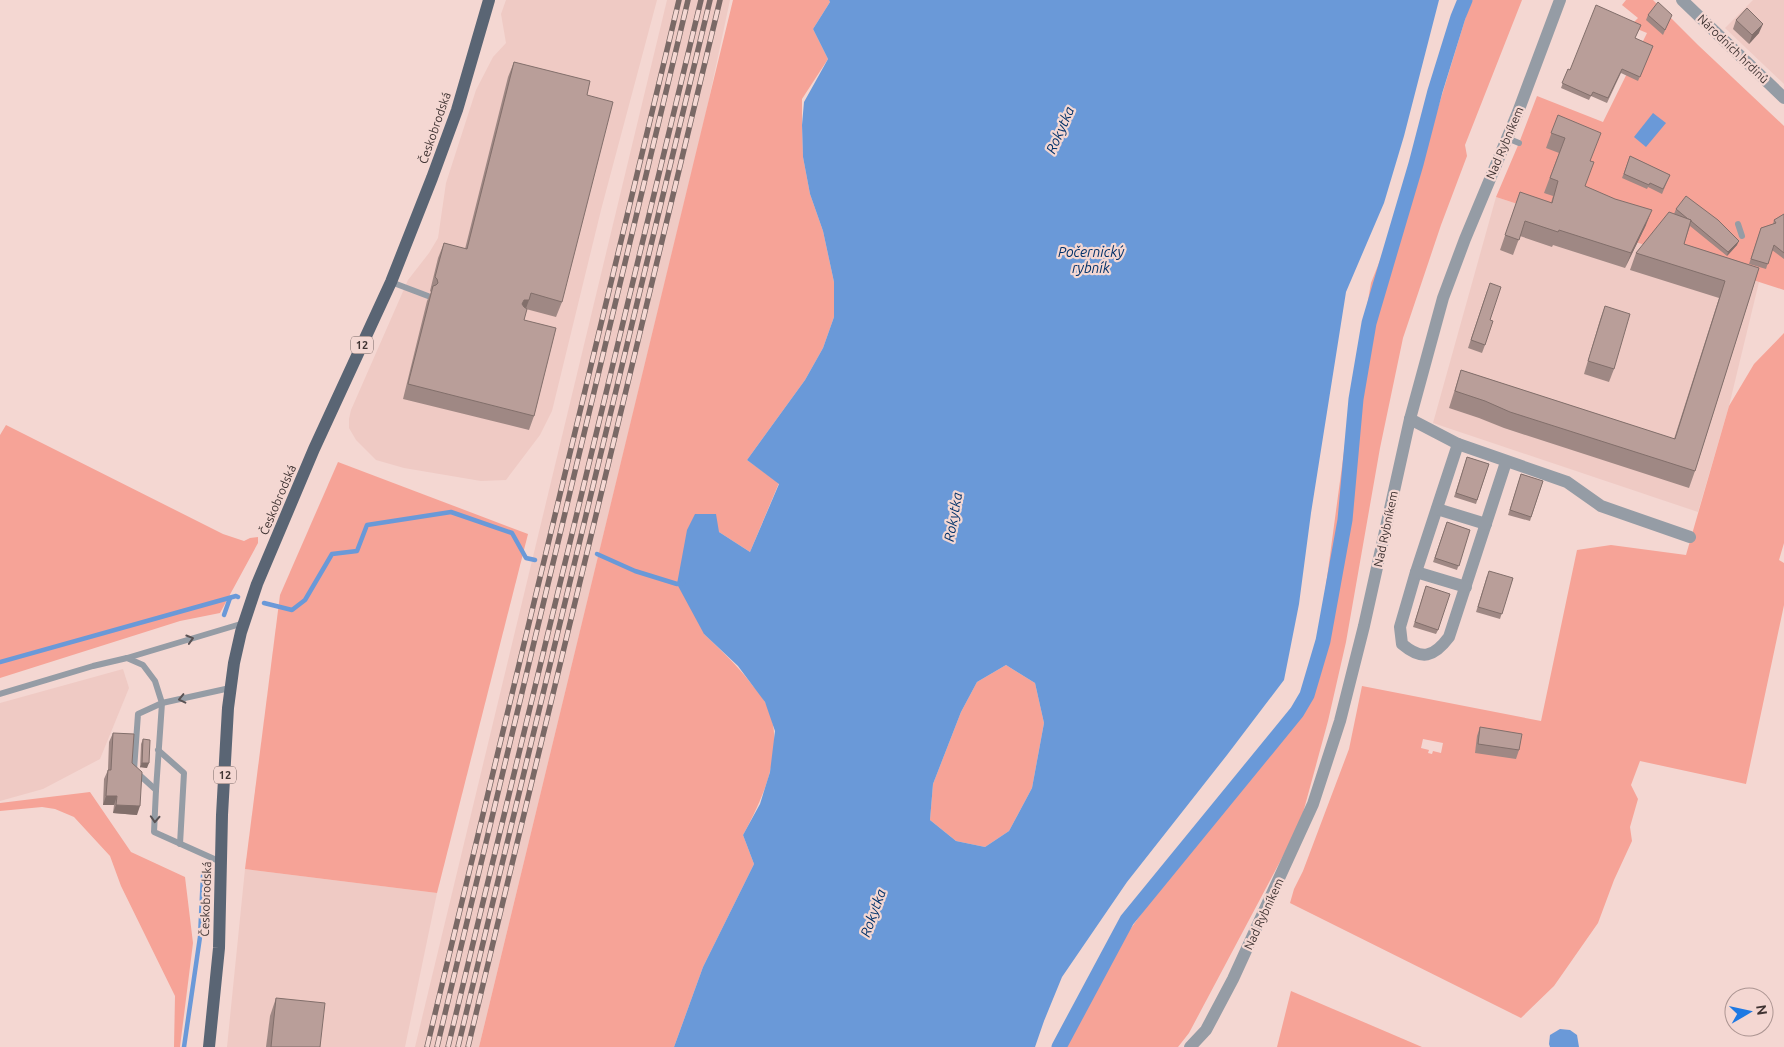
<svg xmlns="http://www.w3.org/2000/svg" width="1784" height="1047" font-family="Ubuntu,sans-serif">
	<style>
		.built { fill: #efcac4 }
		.green { fill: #f6a397; fill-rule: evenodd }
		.water { fill: #6a99d8; fill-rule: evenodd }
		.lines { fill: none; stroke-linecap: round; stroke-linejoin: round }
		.stream { stroke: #6a99d8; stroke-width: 4.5 }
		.canal { stroke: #6a99d8; stroke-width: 15 }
		.service { stroke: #959ca5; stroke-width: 6 }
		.minor { stroke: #959ca5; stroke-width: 12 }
		.primary { stroke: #5a6574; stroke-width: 12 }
		.rail-casing { stroke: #7a6966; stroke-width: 5.5 }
		.rail { stroke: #f4d7d2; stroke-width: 4; stroke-dasharray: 11; stroke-linecap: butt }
		.wall { fill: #9f8884 }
		.shaded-wall { fill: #826f6b }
		.building { fill: #b99e99; stroke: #826f6b }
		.oneway { stroke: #595254 }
		.labels { text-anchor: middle; stroke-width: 4.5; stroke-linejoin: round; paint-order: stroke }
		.shield { fill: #f4d7d2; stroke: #756462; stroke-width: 1 }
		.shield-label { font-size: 11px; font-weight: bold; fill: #3f3332 }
		.street-label { font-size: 12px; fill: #3f3332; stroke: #f4d7d2 }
		.water-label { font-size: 14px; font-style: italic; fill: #003169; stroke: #f4d7d2 }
	</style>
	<rect width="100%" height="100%" fill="#f4d7d2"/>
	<g class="built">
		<polygon points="506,0 657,0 601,210 552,411 540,435 506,480 481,481 404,468 376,460 356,440 349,428 349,419 351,410 408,280 429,253 438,238 446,183 476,90 493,57 506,43 501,14"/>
		<polygon points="667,0 730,0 706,113 479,1047 415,1047"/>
		<polygon points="1753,0 1784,0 1784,84 1725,28"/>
		<polygon points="1496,197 1759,282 1729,406 1698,512 1433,423"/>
		<polygon points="123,669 129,688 100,759 43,789 0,801 0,703"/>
		<polygon points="245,869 437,893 405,1047 227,1047"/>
	</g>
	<g class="green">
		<path d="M733,0H829L830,2L813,29L828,59L802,99V125L803,157L810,194L823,231L834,282V317L823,348L805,380L747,460L779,483L750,552L719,532L704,634C722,651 739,667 753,686C757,691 762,696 765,702C788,743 764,797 743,835L754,864L703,967L674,1047H479Z"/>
		<polygon points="1471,0 1522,0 1465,145 1467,156 1441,225 1403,338 1380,448 1346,642 1328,721 1300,824 1189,1033 1178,1047 1067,1047 1111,956 1210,818 1279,734 1303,695 1319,637 1352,392 1371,283 1430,134"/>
		<polygon points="1626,0 1653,0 1698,45 1784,126 1784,290 1496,197 1519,143 1537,96 1603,122 1647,33 1630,26 1638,18 1622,5"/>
		<path d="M1784,333V543L1779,560L1784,563V605L1746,784L1640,761L1631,785L1638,799L1630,827L1632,841L1614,880L1598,923L1554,986L1521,1018L1290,903L1294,889L1303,871L1349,749L1362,686L1541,721L1577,550L1611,545L1686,555L1729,406L1754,364ZM1423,739L1443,743L1441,753L1433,751L1432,754L1428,753L1429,750L1421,748Z"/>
		<polygon points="6,425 223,534 244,541 250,538 258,537 258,543 220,613 180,621 0,678 0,435"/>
		<polygon points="338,462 528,534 437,893 245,869 280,595"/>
		<polygon points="1006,665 1035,683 1044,723 1032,788 1009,831 985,847 956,841 930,820 933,784 961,712 977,682"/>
		<polygon points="90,792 131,852 185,877 193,943 180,1047 174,1047 175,996 121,886 110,856 74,817 55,809 42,807 0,811 0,803"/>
		<polygon points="1291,991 1422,1047 1277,1047"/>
	</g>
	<g class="water">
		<path d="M829,0H1439L1404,136L1384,203L1346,292L1311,513L1299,604L1284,680L1227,755L1127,882L1062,977L1044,1021L1035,1047H674L703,967L754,864L743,835L760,804L770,772L775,731L765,702L738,666L704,634L677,584L687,530L695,514H716L719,532L750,552L779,484L747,460L805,380L823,348L834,317V282L823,231L810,194L803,157L802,125L804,102L828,59L813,29L830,2ZM1006,665L1035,683L1044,723L1032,788L1009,831L985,847L956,841L930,820L933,784L961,712L977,682Z"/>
		<polygon points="1653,113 1666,123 1646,147 1634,137"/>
		<polygon points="1560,1029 1570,1030 1577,1035 1579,1047 1550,1047 1549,1044 1550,1035"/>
	</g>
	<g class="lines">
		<g class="stream">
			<polyline points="597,554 635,571 677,584 683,583"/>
			<polyline points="264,603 292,610 305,600 332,554 357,551 367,525 451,512 512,533 526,558 535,560"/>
			<polyline points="224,615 230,598"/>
			<polyline points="0,662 236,596 238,597"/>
			<polyline points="184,1047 200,937 203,875"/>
		</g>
		<polyline class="canal" points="1059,1047 1127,920 1297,712 1307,695 1323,641 1345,520 1356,399 1369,323 1416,164 1435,91 1458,17 1465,0"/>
		<g class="service">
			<polyline points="1507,138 1519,143"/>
			<polyline points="1738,224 1742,236"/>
			<polyline points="391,282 428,296"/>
			<polyline points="127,658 244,623"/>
			<polyline points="0,694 93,666 127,658 143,665 155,681 162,703 156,790"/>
			<polyline points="158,750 184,773 180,844"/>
			<polyline points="221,862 154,832 156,790 134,770 138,714 162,703 230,688"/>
		</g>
		<g class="minor">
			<polyline points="1682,0 1784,98"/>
			<polyline points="1410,419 1458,444 1567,482 1601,506 1690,537"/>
			<path d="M1458,444L1416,572L1400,627L1402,644C1422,661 1434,657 1449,637L1506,462"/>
			<polyline points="1437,509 1486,524"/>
			<polyline points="1416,572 1466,587"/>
			<polyline points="1190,1047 1206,1030 1233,979 1313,804 1340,721 1364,626 1410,419 1443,298 1465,239 1518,112 1560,0"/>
		</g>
		<polyline class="primary" points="209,1047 219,948 222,815 228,708 234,663 241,632 257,584 314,449 391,282 432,178 457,110 489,0"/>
		<defs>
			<g id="rail">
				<polyline points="427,1047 679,0"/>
				<polyline points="437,1047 688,0"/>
				<polyline points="448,1047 701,0"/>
				<polyline points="458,1047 710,0"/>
				<polyline points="468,1047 720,0"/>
			</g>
		</defs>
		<use href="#rail" class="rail-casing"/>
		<use href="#rail" class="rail"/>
	</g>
	<g class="wall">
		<polygon points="1648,15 1670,19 1663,35 1646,20"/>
		<polygon points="1736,20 1759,33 1749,44 1733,29"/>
		<polygon points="1635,38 1653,46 1638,81 1621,73 1607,103 1591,96 1589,100 1561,88 1568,69 1570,70"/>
		<polygon points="514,62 587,95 562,302 556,317 526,309 524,320 534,416 529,430 403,399 427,301 431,292 430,291 438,258 444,243 465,249 508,77"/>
		<polygon points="1558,115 1591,161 1585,186 1646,225 1625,268 1553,245 1552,247 1520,236 1513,255 1500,250 1520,192 1551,203 1553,196 1544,193 1559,153 1546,148"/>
		<polygon points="1630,156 1670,175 1662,194 1648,187 1647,189 1622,178"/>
		<polygon points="1676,209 1737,245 1727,256 1690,226 1684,244 1759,268 1695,471 1689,488 1504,428 1479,418 1449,408 1461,370 1674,439 1719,298 1630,270 1636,253 1675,214 1674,214"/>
		<polygon points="1784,214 1784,259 1772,250 1766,269 1749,264 1761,228 1773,224 1774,220"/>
		<polygon points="1487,291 1490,320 1485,345 1482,353 1468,348"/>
		<polygon points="1605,306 1614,369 1609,382 1584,374 1600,320"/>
		<polygon points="1467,457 1489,464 1476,504 1454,497"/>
		<polygon points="1521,474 1543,481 1530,521 1508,515"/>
		<polygon points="1447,522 1470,530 1457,570 1433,562"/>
		<polygon points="1487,576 1513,578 1500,619 1476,612"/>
		<polygon points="1426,586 1438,630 1436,634 1413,627"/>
		<polygon points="1480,727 1519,750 1516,759 1475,753 1477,736"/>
		<polygon points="113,733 132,763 137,815 113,813 114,805 103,805 104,779 108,770 109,742"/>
		<polygon points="143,739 147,768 140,767 140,769 141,744"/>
		<polygon points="276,998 320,1047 266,1047 270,1016"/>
	</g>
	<g class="shaded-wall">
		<polygon points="1763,24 1759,33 1749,44 1752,35"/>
		<polygon points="1652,210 1646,225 1625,268 1631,253"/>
		<polygon points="1739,241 1737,245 1727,256 1728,252"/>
		<polygon points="524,300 529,300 524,314 522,304"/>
		<polygon points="142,763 149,763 147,768 140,767"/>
		<polygon points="106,796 117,796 114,805 103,805"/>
		<polygon points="116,805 140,806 137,815 113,813"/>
	</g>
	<g class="building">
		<polygon points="1658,2 1672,15 1665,30 1648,15"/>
		<polygon points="1596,5 1641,25 1635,38 1653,46 1640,77 1622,69 1608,98 1593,92 1591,96 1562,83 1568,69 1570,70"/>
		<polygon points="1747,8 1763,24 1752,35 1736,20"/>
		<polygon points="514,62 590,81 587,95 613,102 562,302 531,293 529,300 524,300 522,304 524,307 527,309 524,320 556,328 534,416 408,384 433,286 436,285 438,283 437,279 435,277 444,243 467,249"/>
		<polygon points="1558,115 1601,133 1590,161 1594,162 1585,186 1615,199 1652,210 1631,253 1559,230 1558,232 1525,221 1519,240 1505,235 1520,192 1552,203 1558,181 1550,178 1565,138 1551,133"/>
		<polygon points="1630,156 1670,175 1663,189 1650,183 1649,185 1624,174"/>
		<polygon points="1686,196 1718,220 1739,241 1728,252 1691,221 1691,220 1688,219 1676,209"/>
		<polygon points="1669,212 1691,220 1684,244 1759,268 1695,471 1510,412 1485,401 1455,391 1461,370 1675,439 1725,281 1636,253"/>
		<polygon points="1784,214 1784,253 1774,245 1768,264 1751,259 1761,228 1776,223 1774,220"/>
		<polygon points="1490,283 1501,287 1490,320 1493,321 1485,345 1471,340"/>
		<polygon points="1605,306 1630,314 1614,369 1588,361"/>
		<polygon points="1467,457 1489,464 1477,500 1456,493"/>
		<polygon points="1521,474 1543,481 1531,517 1510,510"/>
		<polygon points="1447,522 1470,530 1459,566 1435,558"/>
		<polygon points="1489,571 1513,578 1502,614 1478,607"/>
		<polygon points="1426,586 1450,594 1438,630 1415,622"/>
		<polygon points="1480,727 1522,734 1519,750 1478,744"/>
		<polygon points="113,733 134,734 132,763 142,772 140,806 116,805 117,796 106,796 108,770 111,770"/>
		<polygon points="143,739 150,740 149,763 142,763 142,764"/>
		<polygon points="276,998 325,1003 320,1047 271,1047"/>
	</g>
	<defs><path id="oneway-chevron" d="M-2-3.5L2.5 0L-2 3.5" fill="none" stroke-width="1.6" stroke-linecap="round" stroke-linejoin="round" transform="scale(1.25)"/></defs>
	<g class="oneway">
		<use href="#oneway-chevron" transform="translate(190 639) rotate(-17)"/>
		<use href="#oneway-chevron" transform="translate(182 699) rotate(167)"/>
		<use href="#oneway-chevron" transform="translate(155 819) rotate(93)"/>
	</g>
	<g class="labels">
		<g class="shield">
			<rect x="351" y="336.5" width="22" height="17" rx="4"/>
			<rect x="214" y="766.5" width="22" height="17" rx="4"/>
		</g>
		<g class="shield-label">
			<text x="362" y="349">12</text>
			<text x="225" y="779">12</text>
		</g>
		<g class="street-label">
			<text transform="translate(1733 49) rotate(44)" y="4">Národních hrdinů</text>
			<text transform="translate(435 128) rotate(-71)" y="4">Českobrodská</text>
			<text transform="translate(1505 143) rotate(-67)" y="4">Nad Rybníkem</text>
			<text transform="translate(278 500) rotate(-67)" y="4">Českobrodská</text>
			<text transform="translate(1386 529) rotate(-78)" y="4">Nad Rybníkem</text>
			<text transform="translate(206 899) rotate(-88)" y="4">Českobrodská</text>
			<text transform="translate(1264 914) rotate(-65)" y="4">Nad Rybníkem</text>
		</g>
		<g class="water-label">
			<text transform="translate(1060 130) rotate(-66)" y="5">Rokytka</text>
			<text x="1091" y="257">Počernický<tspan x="1091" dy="16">rybník</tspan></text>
			<text transform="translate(953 517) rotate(-80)" y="5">Rokytka</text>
			<text transform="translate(873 913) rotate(-70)" y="5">Rokytka</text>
		</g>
	</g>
	<g transform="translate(1749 1012) rotate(81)"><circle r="24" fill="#f4d7d2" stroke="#ac9592"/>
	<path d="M0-4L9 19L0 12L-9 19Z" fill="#1e79e3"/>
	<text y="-8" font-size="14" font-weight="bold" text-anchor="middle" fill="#3f3332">N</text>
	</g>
</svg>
